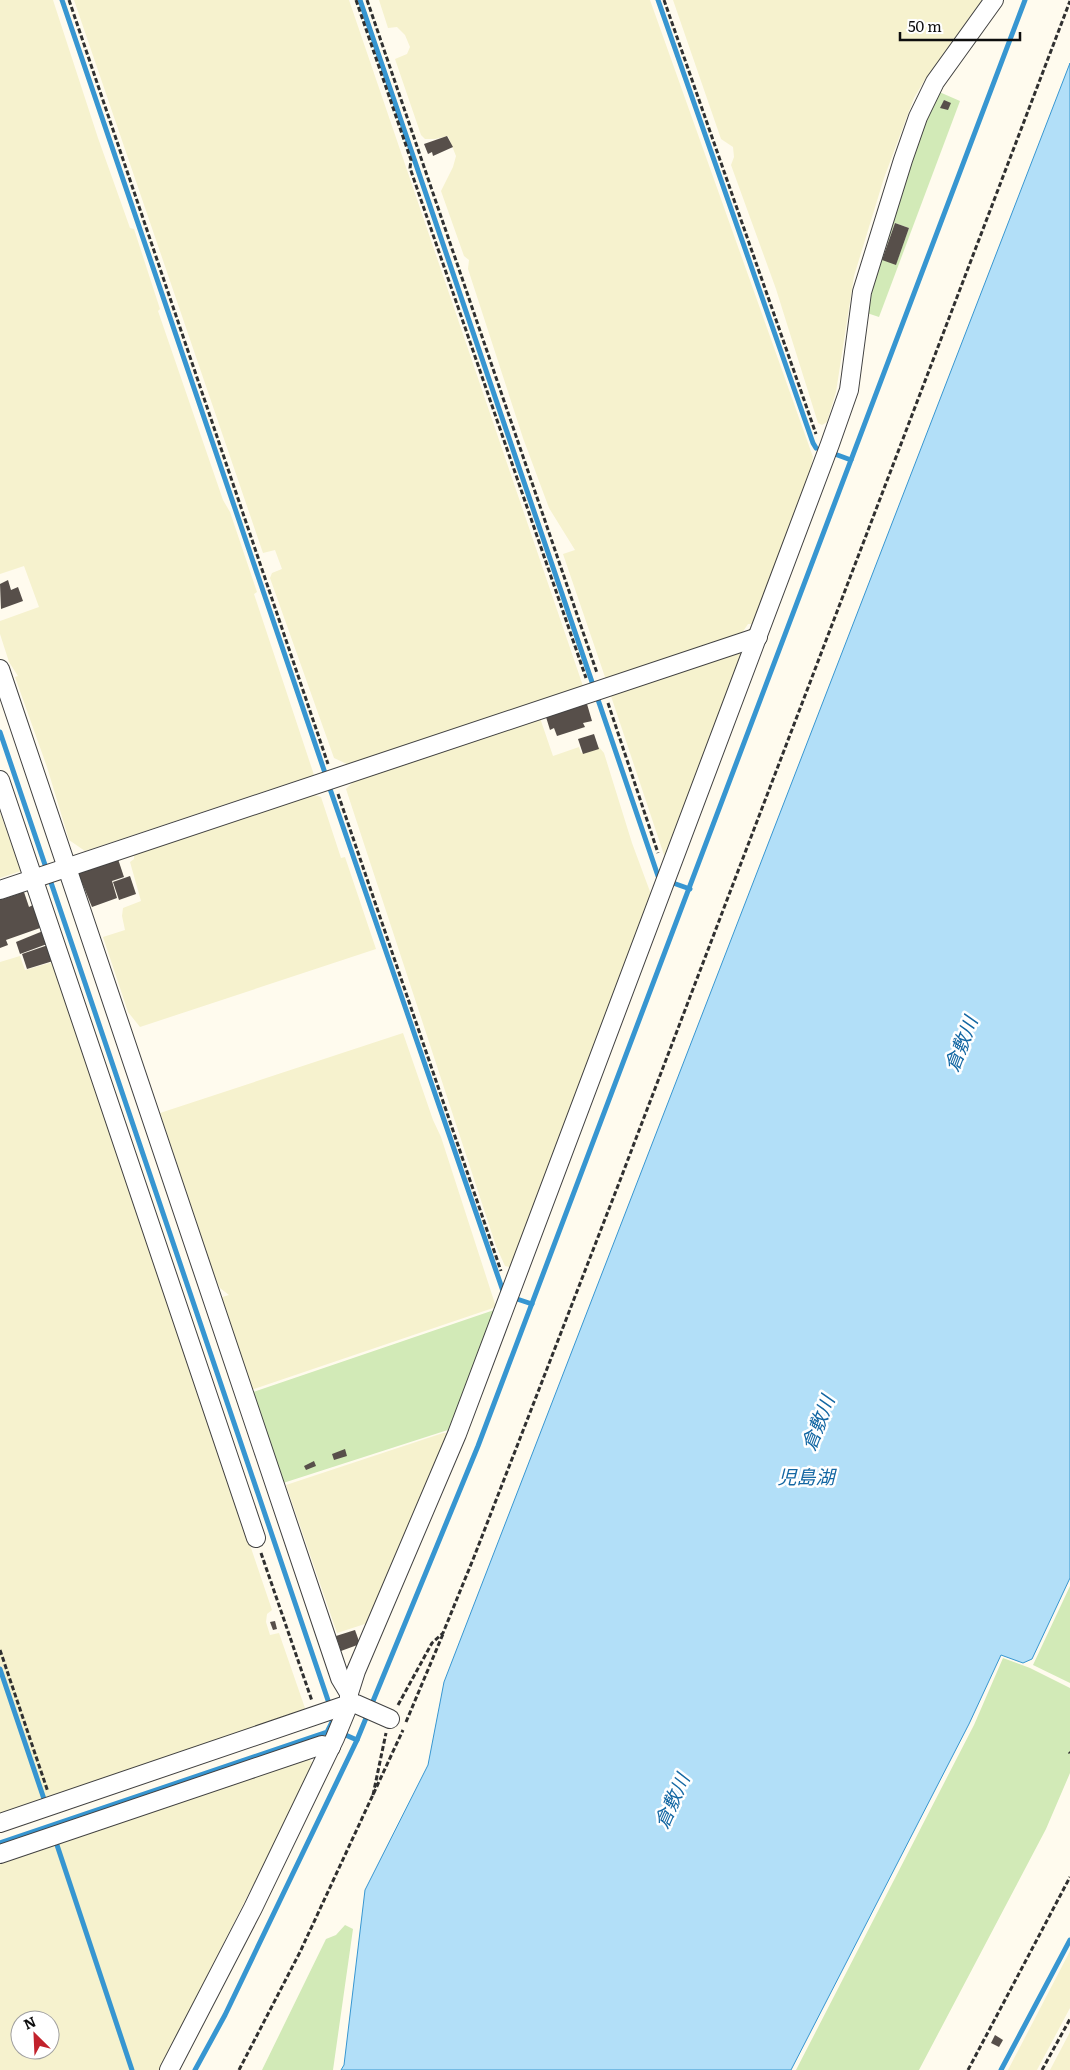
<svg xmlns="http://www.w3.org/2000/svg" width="1070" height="2070" font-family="Literata,'Noto Sans JP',serif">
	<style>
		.farmland { fill: #f6f2ce; fill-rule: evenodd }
		.green { fill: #d2eab7; fill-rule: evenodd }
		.water { fill: #b2dff8; stroke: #3796d1 }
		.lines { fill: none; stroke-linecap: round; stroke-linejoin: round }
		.stream { stroke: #3796d1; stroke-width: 5 }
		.building { fill: #574f4a }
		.street-casing { stroke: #414141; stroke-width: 20 }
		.path { stroke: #303030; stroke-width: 3; stroke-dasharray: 5 2.5; stroke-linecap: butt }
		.street { stroke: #fff; stroke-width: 18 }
		.labels { text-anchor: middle; stroke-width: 5; stroke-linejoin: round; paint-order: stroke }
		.water-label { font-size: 19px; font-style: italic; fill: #1367a3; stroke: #fff }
	</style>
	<rect width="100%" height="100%" fill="#fffbee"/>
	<g class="farmland">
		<polygon points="0,0 53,0 98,138 130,228 134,229 160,309 158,311 223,500 230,512 257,592 254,594 314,775 85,851 69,840 47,767 15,677 18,676 9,662 0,634 0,621 39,607 24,566 0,574"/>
		<polygon points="74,0 349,0 583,686 349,765 334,758 270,578 272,573 282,569 275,550 263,553"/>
		<polygon points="379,0 650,0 813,457 809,476 757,616 753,624 748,624 742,633 606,680 563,554 575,550 549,508 523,438 468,269 469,260 464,256 441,191 453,167 456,156 448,136 435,139 425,139 421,135 395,59 407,54 410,47 405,35 397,27 388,28"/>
		<polygon points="673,0 982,0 924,81 914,98 884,178 854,276 836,392 827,422 822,425 818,423 776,289 731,165 734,157 733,147 721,139"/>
		<polygon points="744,649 665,858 610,693"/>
		<polygon points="540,718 553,756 579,747 581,753 599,747 604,753 632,843 652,897 514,1265 509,1267 505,1266 496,1246 346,789 354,781"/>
		<polygon points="308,793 321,797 341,858 345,857 376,949 140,1027 128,1012 103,937 125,930 122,916 123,908 141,901 130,862 134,859 134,852"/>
		<polygon points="0,812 21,871 0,878"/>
		<polygon points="20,956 25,970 53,962 272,1610 267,1614 266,1622 270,1635 279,1633 306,1711 0,1814 0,962"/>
		<polygon points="403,1033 433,1120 441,1137 496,1307 251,1390 219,1298 229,1295 220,1288 216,1280 160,1113"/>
		<polygon points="443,1433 447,1433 447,1437 368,1623 337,1633 286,1485"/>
		<path d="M308,1758L314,1765L159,2070H0V1864ZM20,2020H50V2050H20Z"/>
		<polygon points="1070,1951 1070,2008 1037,2070 1008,2070"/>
		<polygon points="1070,2032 1070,2070 1050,2070"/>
	</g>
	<g class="green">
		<path d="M937,91L960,101L879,317L864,312L896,198ZM895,223L909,228L896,264L882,259Z"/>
		<polygon points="500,1308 454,1428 280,1484 250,1393"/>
		<polygon points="1070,1586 1070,1683 1033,1665"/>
		<polygon points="1003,1658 1030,1668 1070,1688 1070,1773 1046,1829 919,2070 796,2070 974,1725"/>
		<polygon points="345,1925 353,1929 333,2070 262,2070 326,1939 336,1935"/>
	</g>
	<polygon class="water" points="1070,63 1070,1578 1032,1659 1023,1663 1001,1655 969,1724 791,2070 341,2070 344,2065 365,1890 428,1765 444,1682"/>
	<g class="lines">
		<g class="stream">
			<polyline points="62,0 325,773"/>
			<polyline points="360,0 658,876 660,879"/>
			<polyline points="658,0 813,443 816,448"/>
			<polyline points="832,453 851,460"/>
			<polyline points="0,732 334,1718 327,1732 0,1843"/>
			<polyline points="329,786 504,1294"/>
			<polyline points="673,883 690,889"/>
			<polyline points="514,1298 532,1304"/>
			<polyline points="0,1669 44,1799"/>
			<polyline points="341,1733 357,1740"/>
			<polyline points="56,1842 132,2070"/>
			<polyline points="195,2070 225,2015 357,1740 478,1446 1025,0"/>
			<polyline points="1001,2070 1070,1940"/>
		</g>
	</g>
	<g class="building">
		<polygon points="944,100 951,103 948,110 940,108"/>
		<polygon points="447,136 453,147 433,156 432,152 428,154 424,144"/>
		<polygon points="895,223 909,228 896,265 882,260"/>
		<polygon points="8,580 11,590 18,587 23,601 1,609 0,584"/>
		<polygon points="587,704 592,721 583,723 585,727 557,736 554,728 550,730 546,717"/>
		<polygon points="594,734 599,749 583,754 578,739"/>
		<polygon points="118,859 124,877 112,881 117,898 92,907 78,873"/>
		<polygon points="130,876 136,894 119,900 113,882"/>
		<polygon points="24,892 29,907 33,905 40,928 6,940 8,945 0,948 0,900"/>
		<polygon points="43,931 47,944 20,954 16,942"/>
		<polygon points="48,945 53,961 27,969 22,954"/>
		<polygon points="345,1449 347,1456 334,1460 332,1454"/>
		<polygon points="314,1461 316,1466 306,1470 304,1466"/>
		<polygon points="275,1621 277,1629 273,1630 270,1622"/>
		<polygon points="355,1630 360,1644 341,1651 336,1636"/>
		<polygon points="995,2035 1003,2040 999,2047 991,2043"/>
	</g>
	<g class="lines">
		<defs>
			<g id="street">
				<polyline points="0,669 340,1678 349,1693 349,1704 335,1738 253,1908 169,2070"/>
				<polyline points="0,780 256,1538"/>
				<polyline points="0,890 758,637"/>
				<polyline points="349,1693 356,1671 457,1434 830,444 849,390 862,292 903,160 918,117 935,82 994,0"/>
				<polyline points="0,1823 349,1704 356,1704 390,1719"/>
				<polyline points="0,1854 322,1745 331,1747"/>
			</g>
		</defs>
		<use href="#street" class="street-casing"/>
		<g class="path">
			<polyline points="69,0 328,764"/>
			<polyline points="356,0 411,160 410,168 586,678"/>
			<polyline points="367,0 597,673"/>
			<polyline points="664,0 816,434"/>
			<polyline points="608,703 658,853"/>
			<polyline points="338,794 501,1271"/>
			<polyline points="261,1553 312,1701"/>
			<polyline points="0,1650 48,1792"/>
			<polyline points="398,1705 432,1643 443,1633 474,1557 619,1183 1070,1"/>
			<polyline points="406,1722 443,1634"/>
			<polyline points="1069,1752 1070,1753"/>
			<polyline points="373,1795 386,1733"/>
			<polyline points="239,2070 300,1952 403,1730"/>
			<polyline points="968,2070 1070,1877"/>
			<polyline points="1042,2070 1070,2019"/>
		</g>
		<use href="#street" class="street"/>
	</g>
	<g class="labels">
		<g class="water-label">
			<text transform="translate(961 1044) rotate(-69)" y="7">倉敷川</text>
			<text transform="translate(818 1423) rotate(-69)" y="7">倉敷川</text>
			<text x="806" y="1484">児島湖</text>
			<text transform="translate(672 1801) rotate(-66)" y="7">倉敷川</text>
		</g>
	</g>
	<g transform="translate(35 2035) rotate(336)"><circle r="24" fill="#ffffff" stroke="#9f9f9f"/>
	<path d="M0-4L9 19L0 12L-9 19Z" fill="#c2222c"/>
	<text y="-8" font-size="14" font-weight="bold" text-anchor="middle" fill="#0e0e0e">N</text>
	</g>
	<path d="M900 32v8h120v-8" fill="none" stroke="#0e0e0e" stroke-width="2.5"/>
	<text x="908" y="32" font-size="15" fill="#0e0e0e" stroke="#ffffff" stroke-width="4" paint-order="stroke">50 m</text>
</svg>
